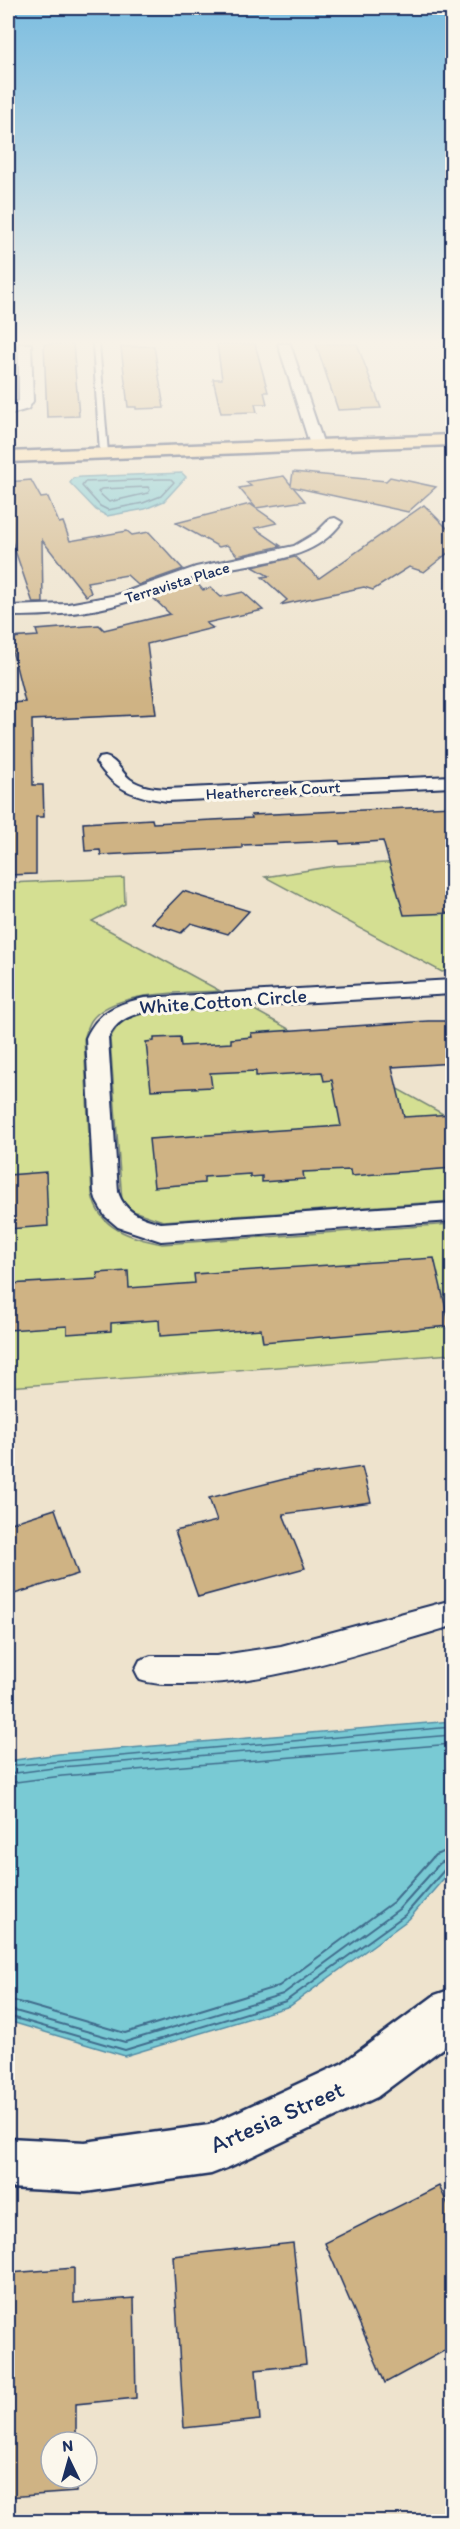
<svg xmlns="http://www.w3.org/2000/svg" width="460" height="2529" font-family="Itim,sans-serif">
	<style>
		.green { fill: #d4df92; stroke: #788778; stroke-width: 1.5 }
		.water { fill: #79cad4; stroke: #538ca5; stroke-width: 1.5 }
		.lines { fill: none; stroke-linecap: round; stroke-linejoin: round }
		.shore-far1 { stroke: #416d8d; stroke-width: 1.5 }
		.shore { stroke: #416d8d; stroke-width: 2 }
		.building { fill: #cfb384; stroke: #1b2f5e; stroke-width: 1.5 }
		.lane-casing { stroke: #1b2f5e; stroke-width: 4 }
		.street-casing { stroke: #1b2f5e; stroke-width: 4 }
		.secondary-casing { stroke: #1b2f5e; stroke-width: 5 }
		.primary-casing { stroke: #1b2f5e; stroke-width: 5 }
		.lane { fill: #fbf7ec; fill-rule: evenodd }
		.street { fill: #fbf7ec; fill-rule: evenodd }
		.secondary { fill: #fbf7ec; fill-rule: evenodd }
		.primary { fill: #fbddab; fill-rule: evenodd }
		.labels { text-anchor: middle; stroke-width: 6; stroke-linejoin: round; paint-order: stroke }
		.far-street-label { font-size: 16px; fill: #1b2f5e; stroke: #fbf7ec }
		.street-label { font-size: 20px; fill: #1b2f5e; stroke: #fbf7ec }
		.near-street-label { font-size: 24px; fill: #1b2f5e; stroke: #fbf7ec }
	</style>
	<rect width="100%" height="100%" fill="#eee3cd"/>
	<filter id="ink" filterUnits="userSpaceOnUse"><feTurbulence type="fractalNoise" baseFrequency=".0167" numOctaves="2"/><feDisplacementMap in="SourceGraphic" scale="12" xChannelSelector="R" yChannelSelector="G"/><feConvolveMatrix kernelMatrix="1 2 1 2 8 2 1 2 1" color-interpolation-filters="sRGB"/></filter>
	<g filter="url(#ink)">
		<g class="green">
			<polygon points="452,859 452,970 442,972 265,877 335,866"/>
			<path d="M124,878L125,904L92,921L220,991C187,993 111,990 91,1021C88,1026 86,1033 84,1039L92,1194C99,1230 131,1237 162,1244L452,1224V1354L8,1387V883Z"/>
			<path d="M249,1007L452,1119V1201L163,1221L133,1211L122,1201L110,1039C117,1022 129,1017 146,1013Z"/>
		</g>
		<g class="water">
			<polygon points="182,473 186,477 164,501 145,509 107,516 96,510 70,483 73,478 82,477"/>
			<polygon points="452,1721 452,1869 409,1919 290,2006 125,2056 8,2021 8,1761 59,1754"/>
		</g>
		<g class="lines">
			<g class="shore-far1">
				<polygon points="162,479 171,479 174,482 161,496 143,503 108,510 100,506 82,486 85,482"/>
				<polygon points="148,487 150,490 148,493 109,502 98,492 101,489"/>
				<polyline points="8,1766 452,1727"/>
				<polyline points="8,1774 61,1767 452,1735"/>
				<polyline points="8,1783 62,1776 452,1744"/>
			</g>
			<g class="shore">
				<polyline points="8,1999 125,2033 279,1986 393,1902 435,1855 452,1849"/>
				<polyline points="8,2009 125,2042 283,1994 399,1909 440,1863 452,1858"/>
				<polyline points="8,2016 125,2050 286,2001 405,1915 446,1868 452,1866"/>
			</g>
		</g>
		<g class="building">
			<polygon points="44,344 73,344 79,416 47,417"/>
			<polygon points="217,344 255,344 268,392 264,392 267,404 255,404 257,412 221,413 213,379 222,379"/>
			<polygon points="316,344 357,344 381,408 338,410"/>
			<polygon points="154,346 164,408 136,409 136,407 128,407 121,347"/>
			<polygon points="293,472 386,481 390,477 436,487 408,512 293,487 305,501 256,508 239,488 251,486 246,482 284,476 291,485"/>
			<polygon points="31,480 41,498 48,497 59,523 63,522 70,541 127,531 132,535 149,532 183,569 138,585 127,575 87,582 91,593 86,596 42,540 43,603 33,603 8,530 8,482"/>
			<polygon points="250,504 277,523 255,528 281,546 238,556 227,545 219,547 176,523"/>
			<polygon points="424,505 453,534 453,549 424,572 409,567 373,590 364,587 280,605 287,600 262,577 269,576 253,567 295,557 319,578"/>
			<polygon points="194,580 203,590 211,588 221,597 243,592 263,610 206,623 213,628 147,644 156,714 32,720 33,785 43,785 44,817 36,817 36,874 8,875 8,703 25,702 9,638 38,636 36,630 99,625 104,630 170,614 151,596"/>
			<polygon points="453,806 453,913 404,915 383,841 340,844 339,841 242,845 242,848 101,855 100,850 85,851 83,823 152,819 153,823 252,818 251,815"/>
			<polygon points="183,891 249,911 228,934 191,923 181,933 152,923"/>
			<polygon points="428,1021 447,1021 449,1025 453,1025 453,1063 392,1067 404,1117 453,1114 453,1168 351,1176 350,1170 303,1172 304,1179 262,1182 262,1176 250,1177 250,1174 204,1177 204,1183 154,1187 149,1139 341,1126 332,1080 324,1081 322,1072 256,1076 256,1071 210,1073 212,1087 151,1090 146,1042 154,1041 154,1038 180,1037 181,1046 231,1043 231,1039 252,1037 251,1033"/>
			<polygon points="46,1172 48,1226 8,1229 8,1175"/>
			<polygon points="434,1258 450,1326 263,1342 261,1329 160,1336 159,1320 111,1323 111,1331 67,1334 67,1326 8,1330 8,1284 98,1279 97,1273 128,1271 129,1288 195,1283 194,1274"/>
			<polygon points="362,1467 371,1502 283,1514 305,1568 198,1597 175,1531 217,1521 209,1498 289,1478"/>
			<polygon points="55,1509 78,1574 8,1596 8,1524"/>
			<polygon points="439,2186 453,2215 453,2346 385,2383 325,2243"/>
			<polygon points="293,2243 306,2364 256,2370 260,2420 184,2428 173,2256"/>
			<polygon points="74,2268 74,2303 134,2298 136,2398 76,2404 76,2442 51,2442 51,2478 76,2478 76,2492 8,2497 10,2273"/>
		</g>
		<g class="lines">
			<defs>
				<polygon id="lane" points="93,344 99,344 108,453 104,455 100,453"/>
				<g id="street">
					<polygon points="19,344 31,344 33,401 28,409 8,415 8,407 19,401"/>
					<polygon points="278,344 290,344 324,445 322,448 312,448 310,445"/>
					<path d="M335,518L342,522C310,566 252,560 204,574C178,582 153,595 126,602C88,614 47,616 8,616V606L68,604L117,595L196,567L294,546L316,533L330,519Z"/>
					<path d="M105,757C116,759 121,772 130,779C141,787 154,788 167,789L452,776V787L167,801C133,796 116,791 96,762L99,758Z"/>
					<path d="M452,980V994L144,1012C127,1016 115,1022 108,1038L118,1192C125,1213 141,1218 161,1223L452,1203V1221L161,1241L118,1227L105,1216L97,1202L94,1192L86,1038C98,1011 117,1004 144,998Z"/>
					<path d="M452,1600V1626C366,1651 276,1684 185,1684C169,1684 155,1685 140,1680L135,1670L140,1660L151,1656H216L281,1646Z"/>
				</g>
				<polygon id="secondary" points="452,1989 452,2041 377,2097 229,2167 211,2174 85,2192 8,2188 8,2138 85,2142 209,2125 343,2063 435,1995"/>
				<polygon id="primary" points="452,435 452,445 8,462 8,452"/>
			</defs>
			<use href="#lane" class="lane-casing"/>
			<use href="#street" class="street-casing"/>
			<use href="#secondary" class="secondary-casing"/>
			<use href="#primary" class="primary-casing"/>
			<use href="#lane" class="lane"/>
			<use href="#street" class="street"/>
			<use href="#secondary" class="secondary"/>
			<use href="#primary" class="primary"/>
		</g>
	</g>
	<linearGradient id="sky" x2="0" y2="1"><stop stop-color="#7bbde0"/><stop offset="0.49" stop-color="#f7f2e8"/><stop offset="1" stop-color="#f7f2e8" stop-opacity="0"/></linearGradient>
	<rect width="460" height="698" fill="url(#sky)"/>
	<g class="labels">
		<g class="far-street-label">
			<text transform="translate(177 582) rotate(-17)" y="6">Terravista Place</text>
			<text transform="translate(273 790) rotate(-3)" y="6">Heathercreek Court</text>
		</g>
		<g class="street-label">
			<text transform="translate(223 1001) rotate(-4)" y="7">White Cotton Circle</text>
		</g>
		<g class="near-street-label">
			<text transform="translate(277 2117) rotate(-24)" y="8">Artesia Street</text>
		</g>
	</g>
	<rect width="460" height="2529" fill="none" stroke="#fbf7ec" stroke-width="30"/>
	<rect x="15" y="15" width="430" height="2499" fill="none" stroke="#1b2f5e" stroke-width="2" filter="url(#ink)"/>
	<g transform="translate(69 2460) rotate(355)"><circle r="28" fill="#fbf7ec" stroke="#a1a7b3" stroke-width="1.5"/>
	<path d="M0-4.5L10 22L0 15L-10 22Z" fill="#1b2f5e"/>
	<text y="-9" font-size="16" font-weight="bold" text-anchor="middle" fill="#1b2f5e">N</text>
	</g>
</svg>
